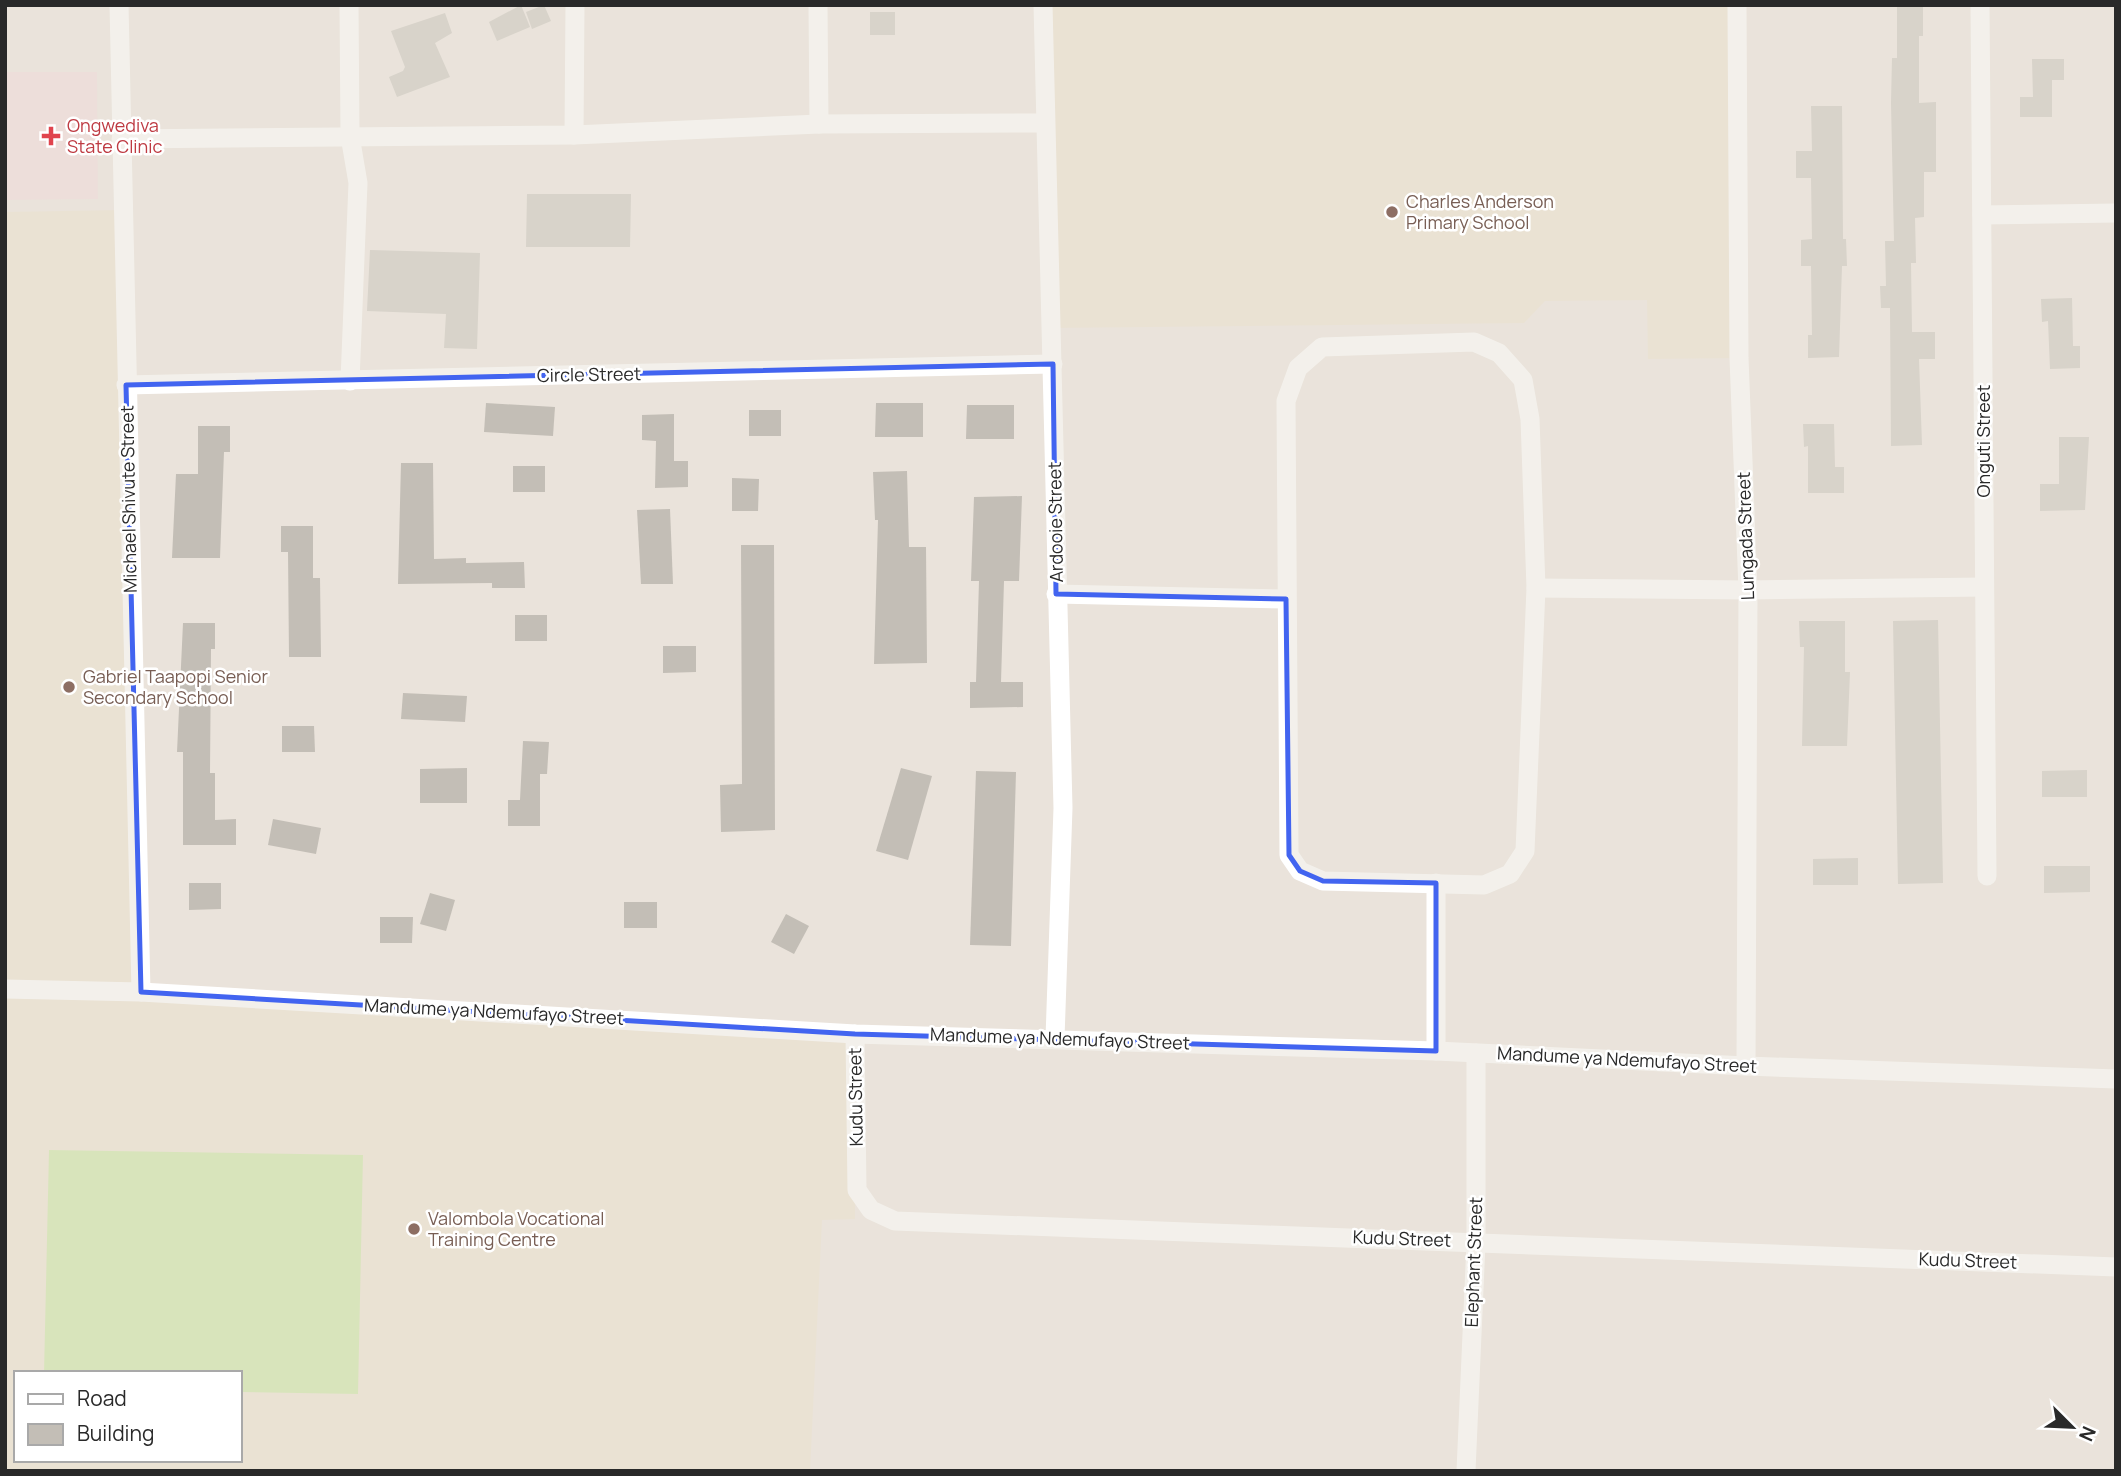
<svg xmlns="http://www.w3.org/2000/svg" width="2121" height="1476" font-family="Manrope,sans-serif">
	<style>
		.education { fill: #ebe0cb; fill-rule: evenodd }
		.medical { fill: #f1d8da }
		.pitch { fill: #c4e596 }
		.building { fill: #c3beb6 }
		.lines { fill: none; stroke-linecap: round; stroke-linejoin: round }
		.minor { stroke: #fff; stroke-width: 19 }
		.marked { fill: none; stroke: #4264f0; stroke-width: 5; stroke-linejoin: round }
		.health-dot { fill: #e0444e; stroke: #fff; stroke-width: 2.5 }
		.education-dot { fill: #8d6e63; stroke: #fff; stroke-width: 2.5 }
		.labels { text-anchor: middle; stroke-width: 5; stroke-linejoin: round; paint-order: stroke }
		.health-label { font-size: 18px; fill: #be3a42; stroke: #fff; text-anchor: start }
		.education-label { font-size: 18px; fill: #785e54; stroke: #fff; text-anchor: start }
		.street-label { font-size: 18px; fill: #292929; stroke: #fff }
	</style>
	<rect width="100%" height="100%" fill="#eae3db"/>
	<g class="education">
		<polygon points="1043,5 1737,5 1739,358 1648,359 1647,300 1545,301 1524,323 1050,328"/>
		<path d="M122,210L141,992L855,1034V1219L822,1220L810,1471H5V212ZM16,1373H240V1460H16Z"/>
	</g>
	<polygon class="medical" points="5,72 97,72 98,199 5,200"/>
	<polygon class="pitch" points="49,1150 363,1155 358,1394 240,1392 240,1373 44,1373"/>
	<g class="building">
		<polygon points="521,5 530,27 497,41 489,22"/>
		<polygon points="544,5 551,21 532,29 526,12"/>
		<polygon points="1897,5 1923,5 1923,36 1919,36 1919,103 1936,102 1936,172 1924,172 1924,217 1915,218 1916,263 1911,263 1912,332 1935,332 1935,359 1919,359 1922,445 1891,446 1890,308 1881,308 1880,286 1886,286 1885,241 1894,241 1891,103 1892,58 1897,58"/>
		<rect x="870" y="12" width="25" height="23"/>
		<polygon points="445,13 452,33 435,43 450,77 397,97 389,77 403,71 405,67 391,31"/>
		<polygon points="2032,59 2064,59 2064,80 2052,80 2052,117 2020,117 2020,97 2033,97"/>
		<polygon points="1811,106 1842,106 1843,239 1846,239 1847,266 1842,266 1839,357 1808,358 1808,335 1812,335 1811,266 1801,266 1801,240 1812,239 1811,178 1796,178 1796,151 1812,151"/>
		<polygon points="527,194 631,194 630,247 526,247"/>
		<polygon points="370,250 480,253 477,349 444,348 446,314 367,311"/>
		<polygon points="2072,298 2073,346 2080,346 2080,368 2050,369 2048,321 2042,322 2041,299"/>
		<polygon points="486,403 555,407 553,436 484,432"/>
		<polygon points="876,403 923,403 923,437 875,437"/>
		<polygon points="967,405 1014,405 1014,439 966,439"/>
		<rect x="749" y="410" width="32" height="26"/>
		<polygon points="674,414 674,461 688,461 688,487 655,488 656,441 642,440 642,415"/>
		<polygon points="1803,424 1834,424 1835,467 1844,467 1844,493 1808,493 1808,446 1804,447"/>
		<polygon points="198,426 230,426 230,452 224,452 220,558 172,558 176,474 198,474"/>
		<polygon points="2059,437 2089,437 2085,510 2040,511 2040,484 2059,484"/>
		<polygon points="401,463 433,463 434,559 466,558 466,563 524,562 525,588 492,588 492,583 398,584"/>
		<rect x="513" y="466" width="32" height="26"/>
		<polygon points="907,471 909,547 926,547 927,663 874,664 878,520 875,520 873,472"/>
		<polygon points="732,478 759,479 758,511 732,511"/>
		<polygon points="1022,496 1019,581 1004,581 1001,682 1023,682 1023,707 970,708 970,682 976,682 979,581 971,581 974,497"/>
		<polygon points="670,509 673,584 641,584 637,510"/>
		<polygon points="281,526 313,526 313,578 320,578 321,657 289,657 288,552 281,552"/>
		<polygon points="741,545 774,545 775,830 721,832 720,785 742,784"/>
		<rect x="515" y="615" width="32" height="26"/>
		<polygon points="1938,620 1943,883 1898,884 1893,621"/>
		<polygon points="1799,621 1845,621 1845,672 1850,672 1847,746 1802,746 1804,647 1800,647"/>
		<polygon points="183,623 215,623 215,649 211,649 210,773 215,773 215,820 236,819 236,845 183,845 183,752 177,752"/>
		<polygon points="663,646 696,646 696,672 663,673"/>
		<polygon points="403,693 467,696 465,722 401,719"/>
		<polygon points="282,726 314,726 315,752 282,752"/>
		<polygon points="523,741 549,742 547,774 540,774 540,826 508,826 508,800 520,800"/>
		<polygon points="467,768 467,803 420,803 420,769"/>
		<polygon points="901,768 932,776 908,860 876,851"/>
		<polygon points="2087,770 2087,797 2042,797 2042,771"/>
		<polygon points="976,771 1016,772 1011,946 970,945"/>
		<polygon points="273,819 321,828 316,854 268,845"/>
		<polygon points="1858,858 1858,885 1813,885 1813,859"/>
		<polygon points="2044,866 2090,866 2090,892 2044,893"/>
		<polygon points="189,883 221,883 221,909 189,910"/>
		<polygon points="430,893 455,900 446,931 420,924"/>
		<rect x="624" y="902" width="33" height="26"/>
		<polygon points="786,914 809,926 794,954 771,942"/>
		<polygon points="380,917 413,917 412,943 380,943"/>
	</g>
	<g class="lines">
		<g class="minor">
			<polyline points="119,5 141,992"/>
			<polyline points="349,5 350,136 358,183 350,381"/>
			<polyline points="818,5 819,124"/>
			<polyline points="1043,5 1063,808 1055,1038"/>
			<polyline points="1737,5 1739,358 1748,590 1746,1066"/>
			<polyline points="1980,5 1987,876"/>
			<polyline points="574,135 575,5"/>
			<polyline points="121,139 574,135 819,124 1044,123"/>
			<polyline points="1982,215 2116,213"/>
			<polygon points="1474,342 1499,353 1523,380 1530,419 1536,588 1525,851 1510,874 1484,885 1323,881 1300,871 1289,855 1286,401 1298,368 1322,347"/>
			<polyline points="126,385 1053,364"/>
			<polyline points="1536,588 1748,590 1984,587"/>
			<polyline points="1056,594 1286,599"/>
			<polyline points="5,989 141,992 855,1034 1436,1051 1746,1066 2116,1079"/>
			<polyline points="855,1034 857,1190 871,1210 895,1221 2116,1267"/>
			<polyline points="1436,1051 1436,883"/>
			<polyline points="1466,1471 1476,1243 1476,1053"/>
		</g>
	</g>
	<path d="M0 0H2121V1476H0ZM1053,364L1056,594L1286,599L1289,855L1300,871L1323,881L1436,883V1051L855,1034L141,992L126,385Z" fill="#eae3db" fill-opacity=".55" fill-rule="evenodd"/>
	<path class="marked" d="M1053,364L1056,594L1286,599L1289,855L1300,871L1323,881L1436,883V1051L855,1034L141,992L126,385Z"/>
	<path class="health-dot" d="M47.5 125.5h7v7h7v7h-7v7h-7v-7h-7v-7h7z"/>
	<g class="education-dot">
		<circle cx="1392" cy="212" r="7"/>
		<circle cx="69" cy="687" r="7"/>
		<circle cx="414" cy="1229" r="7"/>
	</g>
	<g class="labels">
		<g class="health-label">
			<text x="67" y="132">Ongwediva<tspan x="67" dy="21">State Clinic</tspan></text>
		</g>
		<g class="education-label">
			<text x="1406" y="208">Charles Anderson<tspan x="1406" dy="21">Primary School</tspan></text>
			<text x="83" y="683">Gabriel Taapopi Senior<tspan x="83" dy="21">Secondary School</tspan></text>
			<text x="428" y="1225">Valombola Vocational<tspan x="428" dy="21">Training Centre</tspan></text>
		</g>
		<g class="street-label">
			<text transform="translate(589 375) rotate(-1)" y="6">Circle Street</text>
			<text transform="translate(1984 441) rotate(-90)" y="6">Onguti Street</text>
			<text transform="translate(129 499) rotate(-91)" y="6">Michael Shivute Street</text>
			<text transform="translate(1056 522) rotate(-91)" y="6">Ardooie Street</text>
			<text transform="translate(1746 536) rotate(-92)" y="6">Lungada Street</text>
			<text transform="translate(494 1012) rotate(3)" y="6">Mandume ya Ndemufayo Street</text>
			<text transform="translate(1060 1039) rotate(2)" y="6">Mandume ya Ndemufayo Street</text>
			<text transform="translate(1627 1060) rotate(3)" y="6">Mandume ya Ndemufayo Street</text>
			<text transform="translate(856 1097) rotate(-91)" y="6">Kudu Street</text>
			<text transform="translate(1402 1239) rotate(2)" y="6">Kudu Street</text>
			<text transform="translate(1968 1261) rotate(2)" y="6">Kudu Street</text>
			<text transform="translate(1474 1262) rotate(-88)" y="6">Elephant Street</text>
		</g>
	</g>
	<rect width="2121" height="1476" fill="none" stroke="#292929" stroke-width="14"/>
	<rect x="14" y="1371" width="228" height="91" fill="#ffffff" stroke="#a9a9a9" stroke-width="2"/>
	<rect x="28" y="1394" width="35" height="10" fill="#ffffff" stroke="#a9a9a9" stroke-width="2"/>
	<text x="77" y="1406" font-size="21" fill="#292929">Road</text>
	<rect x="28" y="1424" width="35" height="21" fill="#c3beb6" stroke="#a9a9a9" stroke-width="2"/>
	<text x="77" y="1441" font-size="21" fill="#292929">Building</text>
	<g transform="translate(2072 1427) rotate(114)" stroke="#ffffff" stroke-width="5" paint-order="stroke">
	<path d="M0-5L12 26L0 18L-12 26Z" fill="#292929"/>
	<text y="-10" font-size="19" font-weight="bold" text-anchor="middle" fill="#292929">N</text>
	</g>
</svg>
